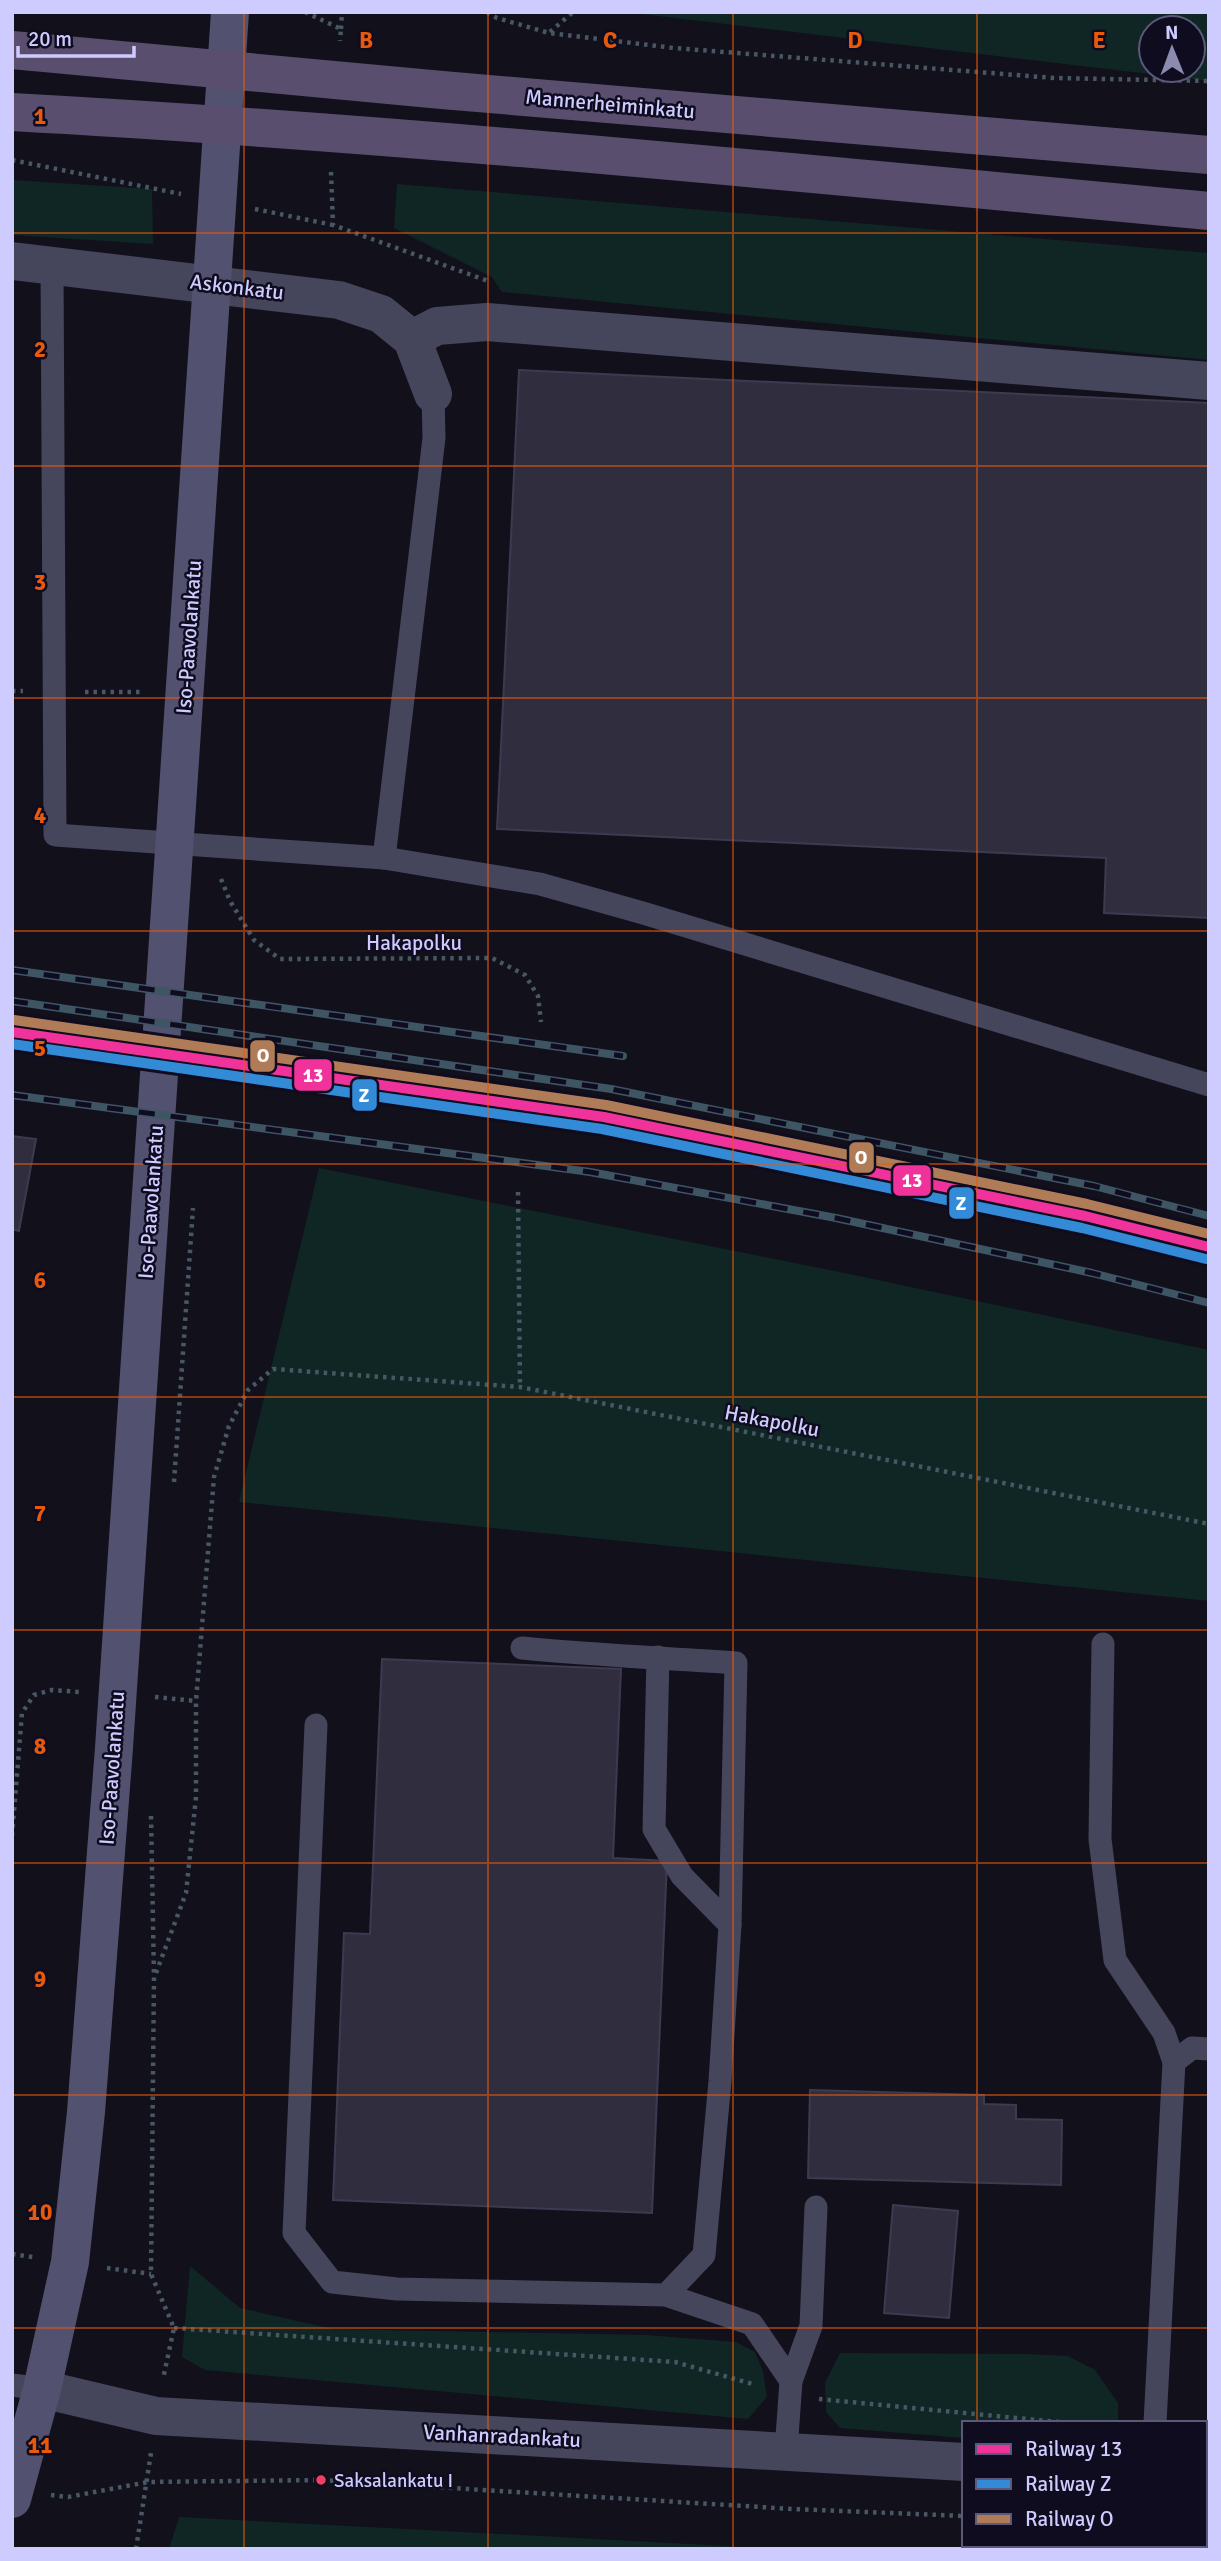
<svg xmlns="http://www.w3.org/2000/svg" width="1221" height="2561" font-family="Signika,sans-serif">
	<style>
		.green { fill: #0f2625; fill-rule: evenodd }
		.building { fill: #302e3e; stroke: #3d3a50; stroke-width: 2 }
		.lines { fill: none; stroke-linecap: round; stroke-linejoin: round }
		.path { stroke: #475763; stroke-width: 4.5; stroke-dasharray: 3.5 5; stroke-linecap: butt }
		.service { stroke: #45455c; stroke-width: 23 }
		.minor { stroke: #45455c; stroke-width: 38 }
		.tertiary { stroke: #45455c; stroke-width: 38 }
		.secondary { stroke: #52516f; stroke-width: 38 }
		.primary { stroke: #594e6e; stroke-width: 38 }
		.rail-casing { stroke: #3e5564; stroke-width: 8 }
		.rail { stroke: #0f0c1f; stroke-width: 5; stroke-dasharray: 16; stroke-linecap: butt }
		.rail-1-casing { stroke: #0f0c1f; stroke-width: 16 }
		.rail-2-casing { stroke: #0f0c1f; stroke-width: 16 }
		.rail-3-casing { stroke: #0f0c1f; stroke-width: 16 }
		.rail-1 { stroke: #ef339a; stroke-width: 10 }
		.rail-2 { stroke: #338bd7; stroke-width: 10 }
		.rail-3 { stroke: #b07c57; stroke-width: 10 }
		.grid { fill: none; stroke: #e8590c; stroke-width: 2; stroke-opacity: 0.55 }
		.bus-dot { fill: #f24062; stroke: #0f0c1f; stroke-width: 2.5 }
		.labels { text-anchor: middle; stroke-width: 5; stroke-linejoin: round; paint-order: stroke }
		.bus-label { font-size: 19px; fill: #cecbff; stroke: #0f0c1f; text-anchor: start }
		.street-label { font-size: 21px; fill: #cecbff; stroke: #0f0c1f }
		.grid-label { font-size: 23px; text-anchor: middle; font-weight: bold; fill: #e8590c; stroke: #0f0c1f; stroke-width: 5; stroke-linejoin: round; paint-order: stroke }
		.line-badge { stroke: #0f0c1f; stroke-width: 2.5 }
		.badge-label { font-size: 19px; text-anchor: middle; font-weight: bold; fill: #fff }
	</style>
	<rect width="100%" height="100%" fill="#12101b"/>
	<g class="green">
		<path d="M624,12H1209V81ZM1151,28H1193V70H1151Z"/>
		<polygon points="12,180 152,189 153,244 12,235"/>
		<polygon points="397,184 1209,253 1209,360 502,292 492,277 394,228"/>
		<polygon points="319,1168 840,1272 1209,1350 1209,1601 239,1502"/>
		<polygon points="190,2266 240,2308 333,2329 646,2335 736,2342 755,2352 763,2371 767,2397 748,2419 205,2370 182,2357"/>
		<polygon points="840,2353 1028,2354 1068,2356 1095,2370 1118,2403 1118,2423 964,2423 964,2438 840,2428 826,2412 825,2383"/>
		<polygon points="179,2517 785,2549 169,2549"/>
	</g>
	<g class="building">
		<polygon points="519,370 1209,403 1209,918 1104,913 1106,858 497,829"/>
		<polygon points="12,1136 36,1139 19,1231 12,1229"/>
		<polygon points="382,1659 621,1669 613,1858 667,1861 652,2213 333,2200 344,1933 370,1934"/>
		<polygon points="810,2090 984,2095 984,2104 1016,2105 1016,2119 1062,2120 1061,2185 808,2178"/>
		<polygon points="893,2205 958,2211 949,2318 884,2313"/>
	</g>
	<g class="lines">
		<g class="path">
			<polyline points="305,12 341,29 340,41"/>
			<polyline points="487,12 497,18 549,33 674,48 1054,78 1209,81"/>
			<polyline points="341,29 342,12"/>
			<polyline points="550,32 573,12"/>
			<polyline points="12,160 181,194"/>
			<polyline points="331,172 333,225 488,281"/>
			<polyline points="255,209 333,225"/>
			<polyline points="12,691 23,691"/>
			<polyline points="85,692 140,692"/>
			<polyline points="221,879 230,901 254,940 280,959 492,958 525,975 538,996 541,1022"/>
			<polyline points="518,1192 520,1387"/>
			<polyline points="174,1482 193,1208"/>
			<polyline points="155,1697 196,1701"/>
			<polyline points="151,1816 154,1977 151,2274 174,2328 163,2379"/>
			<polyline points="12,1836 22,1713 34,1695 52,1690 80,1692"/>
			<polyline points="156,1973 186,1893 196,1797 196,1701 214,1477 229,1426 248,1390 273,1369 520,1387 1209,1524"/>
			<polyline points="12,2254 33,2257"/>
			<polyline points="107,2268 151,2274"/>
			<polyline points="174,2328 675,2362 756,2385"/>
			<polyline points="819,2399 1069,2423"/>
			<polyline points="1205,2434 1209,2434"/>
			<polyline points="51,2495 68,2497 148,2482 321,2480 793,2509 964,2516"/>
			<polyline points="1205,2528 1209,2529"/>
			<polyline points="136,2549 151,2453"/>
		</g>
		<g class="service">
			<polyline points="52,264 55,835 384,858 540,884 643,913 1209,1085"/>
			<polyline points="384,858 434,438 433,394"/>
			<polyline points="1103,1644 1100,1839 1115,1960 1164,2033 1174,2062"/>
			<path d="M522,1648C593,1655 664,1658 736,1663L730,1925L720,2081L704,2255L666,2295"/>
			<polyline points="658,1657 654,1829 682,1876 730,1925"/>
			<polyline points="316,1725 294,2233 332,2282 397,2289 666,2295 752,2324 791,2381 786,2451"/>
			<polyline points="791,2381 811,2326 816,2207"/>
			<polyline points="12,2385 42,2389"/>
			<polyline points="1155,2423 1174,2062 1192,2048 1209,2049"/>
		</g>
		<g class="minor">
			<polyline points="12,261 339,300 381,314 412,339 433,394"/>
			<polyline points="412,339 437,326 487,322 1209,381"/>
		</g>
		<g class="tertiary">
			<polyline points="42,2389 156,2416 964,2462"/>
			<polyline points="1205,2478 1209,2479"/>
		</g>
		<polyline class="secondary" points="12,2499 42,2389 70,2262 86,2112 114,1748 230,12"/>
		<g class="primary">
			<polyline points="12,50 442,90 1209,155"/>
			<path d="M12,112C412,134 810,174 1209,211"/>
		</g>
		<defs>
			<g id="rail">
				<polyline points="12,970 623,1056"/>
				<polyline points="12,1001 611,1089 1094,1186 1209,1216"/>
				<polyline points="12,1095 590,1172 836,1218 1092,1273 1209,1303"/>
			</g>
		</defs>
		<use href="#rail" class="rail-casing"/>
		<use href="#rail" class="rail"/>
		<defs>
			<polyline id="rail-1" points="12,1032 604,1117 1085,1216 1209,1247"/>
			<polyline id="rail-2" points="12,1044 602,1129 1082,1228 1206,1259"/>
			<polyline id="rail-3" points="14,1020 606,1105 1087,1204 1209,1234"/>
		</defs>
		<use href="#rail-1" class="rail-1-casing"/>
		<use href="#rail-2" class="rail-2-casing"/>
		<use href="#rail-3" class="rail-3-casing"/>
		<use href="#rail-1" class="rail-1"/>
		<use href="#rail-2" class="rail-2"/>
		<use href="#rail-3" class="rail-3"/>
	</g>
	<path class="grid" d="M244,12V2549M488,12V2549M733,12V2549M977,12V2423M12,233H1209M12,466H1209M12,698H1209M12,931H1209M12,1164H1209M12,1397H1209M12,1630H1209M12,1863H1209M12,2095H1209M12,2328H1209M977,2545V2549"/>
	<circle class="bus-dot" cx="321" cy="2480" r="6"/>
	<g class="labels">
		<g class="bus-label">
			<text x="334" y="2487">Saksalankatu I</text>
		</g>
		<g class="street-label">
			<text transform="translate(610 104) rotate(5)" y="7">Mannerheiminkatu</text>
			<text transform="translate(237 287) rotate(7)" y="7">Askonkatu</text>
			<text transform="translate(189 637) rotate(-86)" y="7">Iso-Paavolankatu</text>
			<text x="414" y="950">Hakapolku</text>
			<text transform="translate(151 1202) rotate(-86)" y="7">Iso-Paavolankatu</text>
			<text transform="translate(772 1421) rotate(11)" y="7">Hakapolku</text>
			<text transform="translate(112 1768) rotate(-86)" y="7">Iso-Paavolankatu</text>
			<text transform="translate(502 2436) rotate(3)" y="7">Vanhanradankatu</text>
		</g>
	</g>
	<g class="grid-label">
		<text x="366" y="48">B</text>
		<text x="610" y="48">C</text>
		<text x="855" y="48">D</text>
		<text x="1099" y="48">E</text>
		<text x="40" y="124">1</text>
		<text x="40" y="357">2</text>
		<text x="40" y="590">3</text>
		<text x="40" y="823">4</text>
		<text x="40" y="1056">5</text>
		<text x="40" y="1288">6</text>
		<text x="40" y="1521">7</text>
		<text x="40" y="1754">8</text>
		<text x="40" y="1987">9</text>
		<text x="40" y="2220">10</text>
		<text x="40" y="2453">11</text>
	</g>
	<g class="line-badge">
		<rect x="249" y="1039" width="27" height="34" rx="7" fill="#b07c57"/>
		<rect x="293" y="1058" width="40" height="34" rx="7" fill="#ef339a"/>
		<rect x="351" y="1078" width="27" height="34" rx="7" fill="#338bd7"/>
		<rect x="848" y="1141" width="27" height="33" rx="7" fill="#b07c57"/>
		<rect x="892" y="1164" width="40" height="33" rx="7" fill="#ef339a"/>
		<rect x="948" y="1186" width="27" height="34" rx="7" fill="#338bd7"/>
	</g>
	<g class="badge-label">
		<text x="263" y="1062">O</text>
		<text x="313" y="1082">13</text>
		<text x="364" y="1102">Z</text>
		<text x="861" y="1164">O</text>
		<text x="912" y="1187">13</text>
		<text x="961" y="1210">Z</text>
	</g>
	<rect width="1221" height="2561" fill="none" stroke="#cecbff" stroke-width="28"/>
	<rect x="962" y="2421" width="245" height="126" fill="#0f0c1f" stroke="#5b5879" stroke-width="2"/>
	<rect x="976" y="2444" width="35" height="10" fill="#ef339a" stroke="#5b5879" stroke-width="2"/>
	<text x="1025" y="2456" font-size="21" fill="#cecbff">Railway 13</text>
	<rect x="976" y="2479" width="35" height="10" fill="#338bd7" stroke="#5b5879" stroke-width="2"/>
	<text x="1025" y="2491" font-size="21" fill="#cecbff">Railway Z</text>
	<rect x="976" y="2514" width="35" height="10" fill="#b07c57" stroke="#5b5879" stroke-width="2"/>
	<text x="1025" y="2526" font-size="21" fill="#cecbff">Railway O</text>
	<g transform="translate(1172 49) rotate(359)"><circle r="33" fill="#0f0c1f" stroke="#5b5879" stroke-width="2"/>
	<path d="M0-5L12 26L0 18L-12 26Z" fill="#8c8aaf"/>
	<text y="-10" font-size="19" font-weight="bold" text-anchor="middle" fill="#cecbff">N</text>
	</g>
	<path d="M18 46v10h116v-10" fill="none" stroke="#cecbff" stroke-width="3.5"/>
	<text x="28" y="46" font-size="21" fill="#cecbff" stroke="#0f0c1f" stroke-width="5" paint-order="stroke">20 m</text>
</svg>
